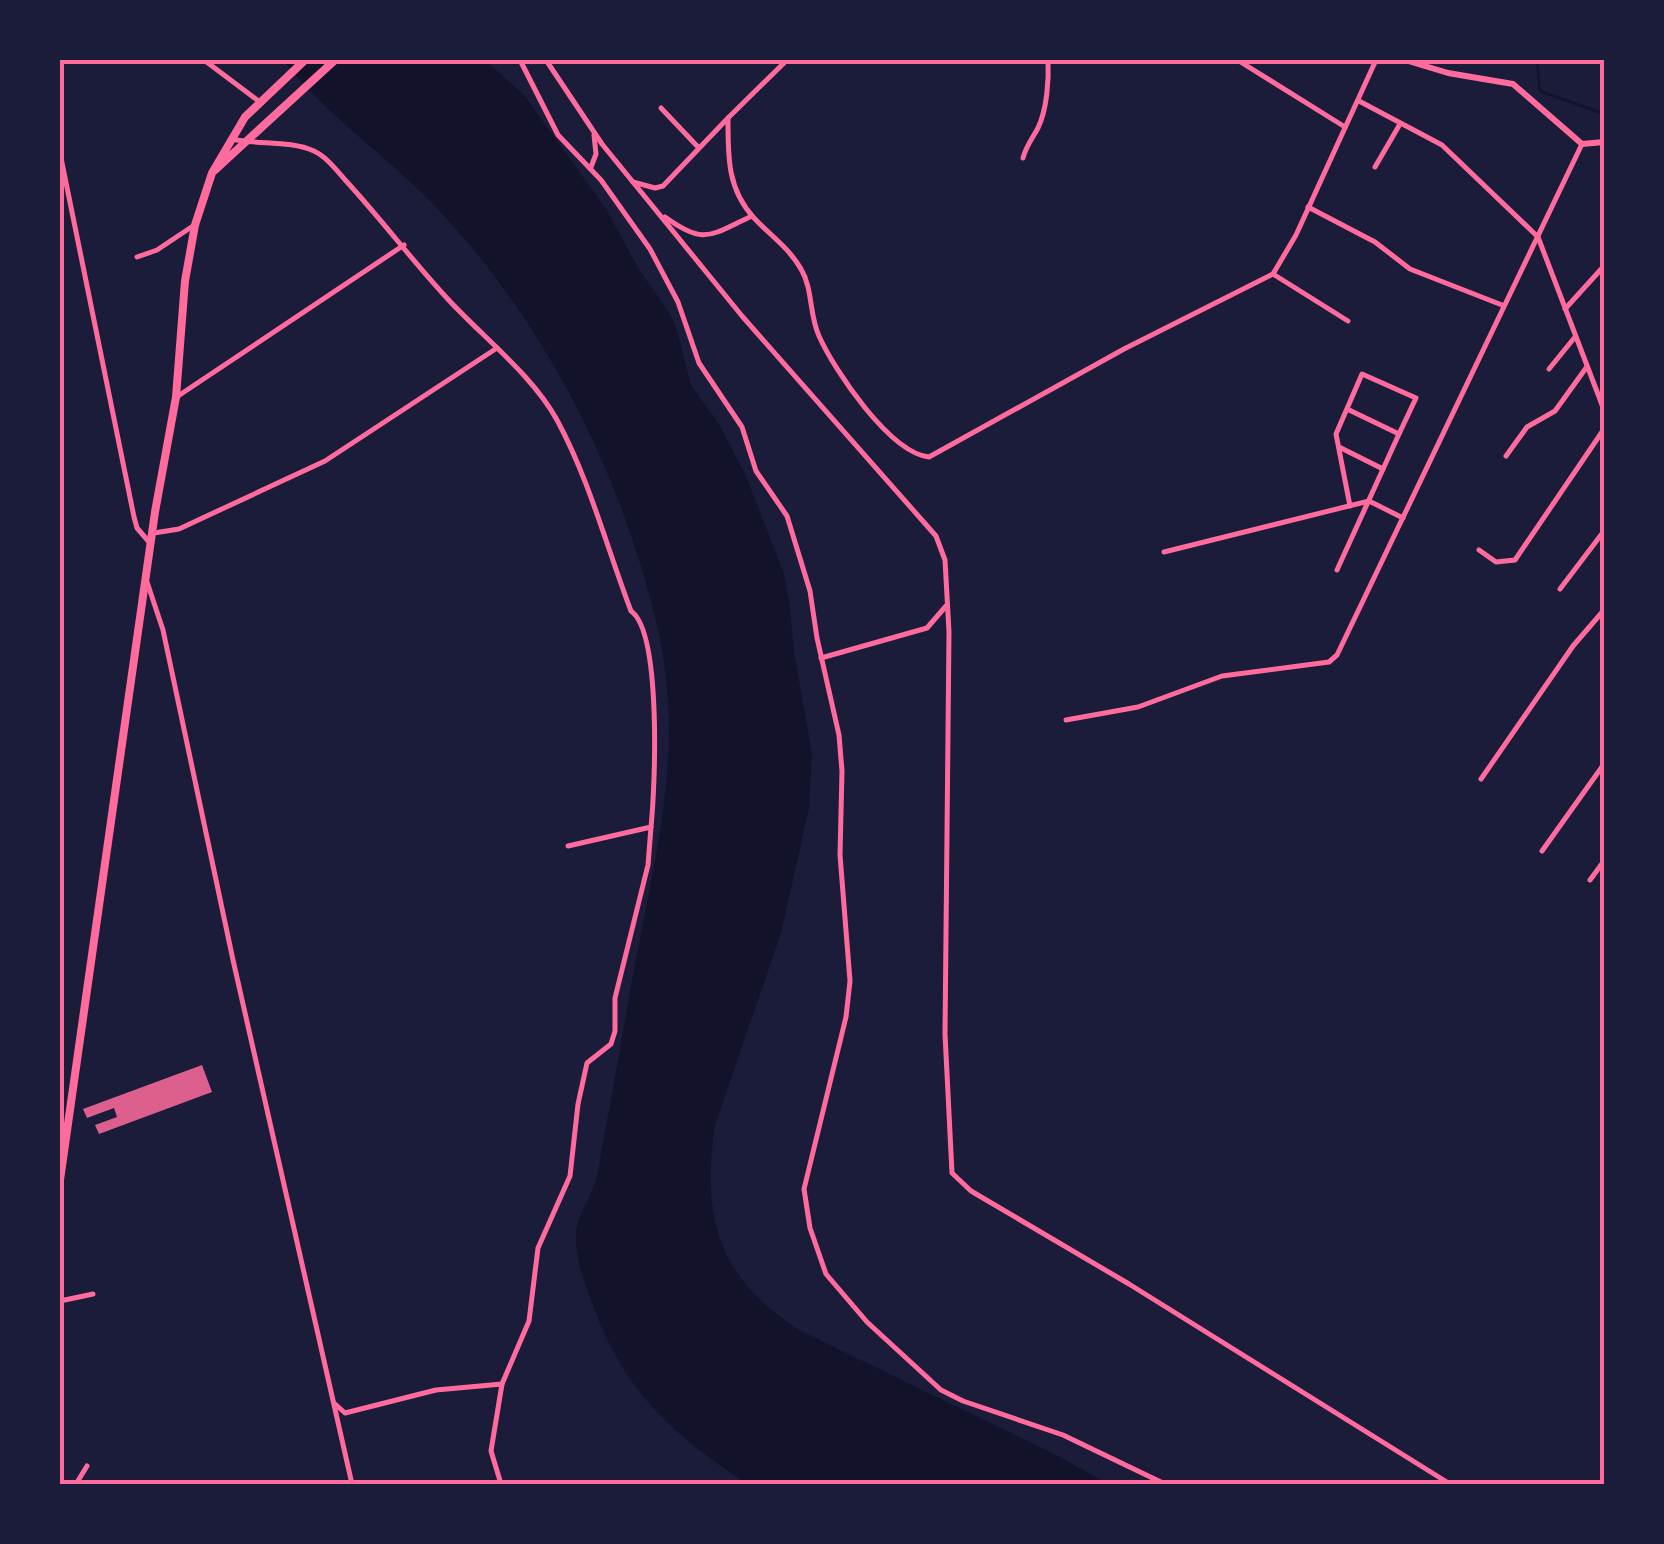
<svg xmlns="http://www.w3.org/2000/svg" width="1664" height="1544" font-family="Commissioner,sans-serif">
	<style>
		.water { fill: #12122b }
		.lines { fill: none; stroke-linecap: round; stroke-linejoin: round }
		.stream { stroke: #12122b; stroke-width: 2.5 }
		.building { fill: #dd5f8e }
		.minor { stroke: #ff6b9d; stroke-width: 5 }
		.tertiary { stroke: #ff6b9d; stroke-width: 6 }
		.trunk { stroke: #ff6b9d; stroke-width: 8 }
		.neatline { fill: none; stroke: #ff6b9d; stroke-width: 4 }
	</style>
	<rect width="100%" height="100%" fill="#1b1b3a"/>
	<path class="water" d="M283,60H485L524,95L606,209L640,271L668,311L676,327L691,385L719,424L746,476L784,574L789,601L794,652L812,754L809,808L781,933L715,1125C701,1217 718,1278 799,1330L1056,1455L1108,1484H748C672,1435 622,1389 592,1302C584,1282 576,1260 576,1239C575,1219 588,1203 594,1185C600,1171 600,1153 604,1137C617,1073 626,1008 639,944C661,831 684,736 656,621C619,467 541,315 430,201C383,153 325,114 283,60Z"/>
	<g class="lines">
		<polyline class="stream" points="1537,60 1540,91 1604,114"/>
	</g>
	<polygon class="building" points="202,1065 212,1092 99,1134 95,1125 117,1117 114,1108 87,1118 83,1109"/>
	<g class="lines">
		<g class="minor">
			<polyline points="204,60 261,103"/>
			<polyline points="520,60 558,135 601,180 650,249 678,302 699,363 742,427 756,471 787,516 810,591 817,638 839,735 842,771 840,855 850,981 846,1017 804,1189 810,1228 826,1274 867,1322 941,1390 963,1401 1063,1435 1165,1484"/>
			<polyline points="546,60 602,144 742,316 936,536 945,560 949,632 945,1034 952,1173 971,1191 1129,1284 1450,1484"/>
			<path d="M787,60L728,118C728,156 727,189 754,218C771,236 789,248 801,269C813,289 809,314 819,336C834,370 890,453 929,457L1124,349L1273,274L1296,235L1376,60"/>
			<polyline points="1239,61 1345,127"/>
			<polyline points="1359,101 1442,145 1538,237 1604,410"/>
			<polyline points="661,108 698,147"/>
			<path d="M232,139C258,145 290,140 314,151C327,157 337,171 347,182C381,219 411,259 445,296C480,335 532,374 557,420C589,479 607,548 631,611C662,633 655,788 651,827L568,846"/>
			<polyline points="60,153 134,517 137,528 150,543"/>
			<path d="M1023,158C1026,146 1032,139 1038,128C1047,109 1049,80 1048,60"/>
			<polyline points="591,167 596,154 594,135"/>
			<polyline points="1375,167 1400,124"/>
			<polyline points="633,182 655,188 663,186 728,118"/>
			<polyline points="1308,207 1375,242 1410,269 1502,305"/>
			<path d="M665,217C705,246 710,235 752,216"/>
			<polyline points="137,257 157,250 193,226"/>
			<polyline points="1273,274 1348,321"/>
			<polyline points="1565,309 1604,266"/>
			<polyline points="1549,369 1575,337"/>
			<polyline points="178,396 404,245"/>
			<polyline points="1347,409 1399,434 1416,398 1362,374 1336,434 1350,506"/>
			<polyline points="1339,447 1383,469"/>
			<polyline points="1506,456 1527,427 1555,411 1586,368"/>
			<polyline points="154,533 179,529 325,461 497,348"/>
			<polyline points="1479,550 1496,562 1515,560 1604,429"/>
			<polyline points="1164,552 1369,501 1403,518"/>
			<polyline points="1337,570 1399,434"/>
			<polyline points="147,582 163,630 233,960 352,1484"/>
			<polyline points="1560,589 1604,531"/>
			<polyline points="821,658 927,628 946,606"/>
			<polyline points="1066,720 1138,707 1222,676 1329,662 1337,655 1582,144"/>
			<polyline points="1481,779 1573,646 1604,610"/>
			<polyline points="1542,851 1604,764"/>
			<polyline points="1590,880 1604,861"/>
			<polyline points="60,1301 93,1294"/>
			<polyline points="335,1404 345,1413 436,1390 502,1384"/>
			<polyline points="76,1484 87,1466"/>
			<polyline points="501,1484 491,1451 502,1384 529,1321 538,1248 570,1176 578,1104 587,1063 611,1044 615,1031 615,998 648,865 651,827"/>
		</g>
		<polyline class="tertiary" points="1405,60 1448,73 1513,84 1582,144 1604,142"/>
		<g class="trunk">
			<polyline points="215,170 335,60"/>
			<polyline points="60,1180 155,512 176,397 185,281 195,225 212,173 245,117 305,60"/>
		</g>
	</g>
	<rect width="1664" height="1544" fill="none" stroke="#1b1b3a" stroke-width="125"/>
	<rect x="62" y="62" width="1540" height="1420" class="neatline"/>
</svg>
